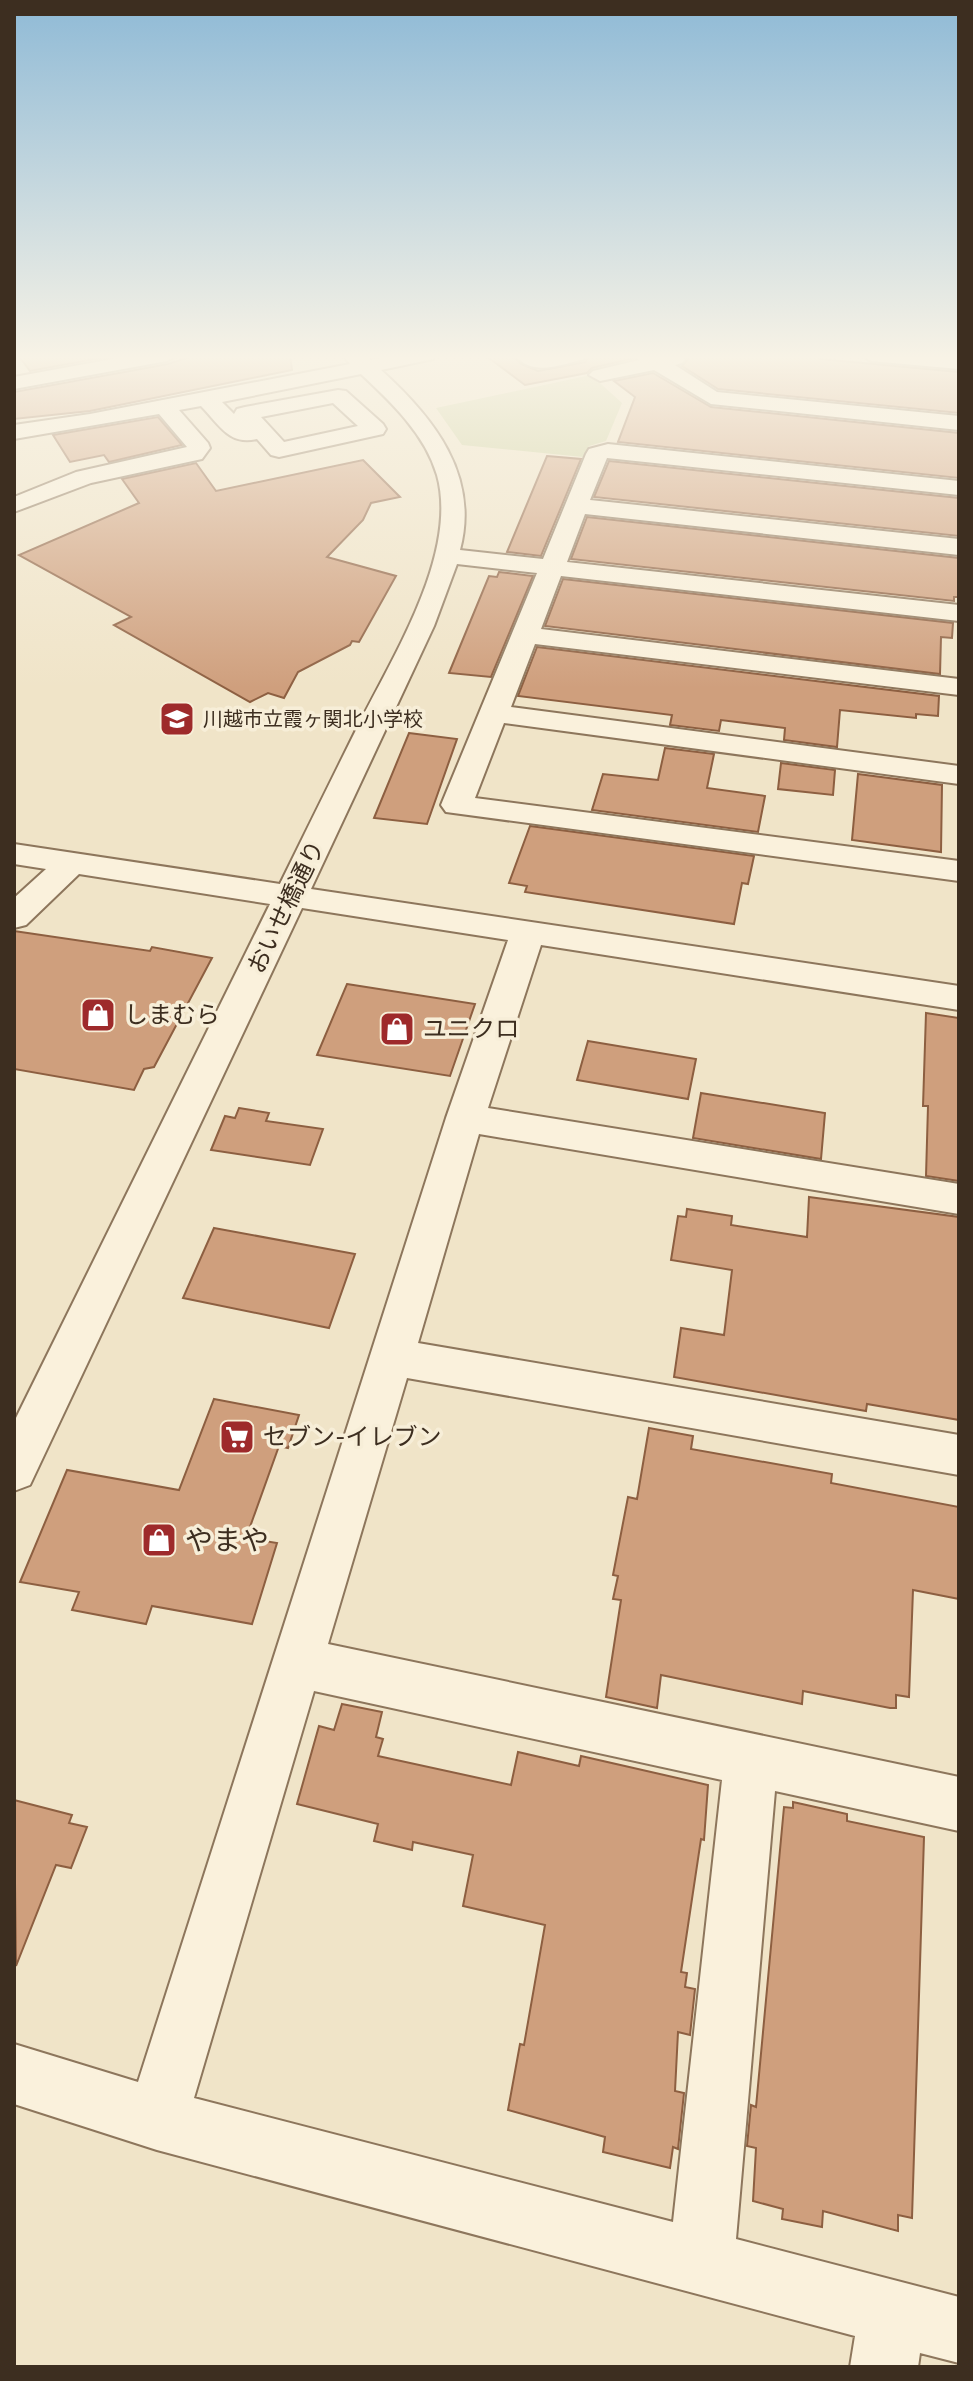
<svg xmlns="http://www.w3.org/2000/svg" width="973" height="2381" font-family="'Roboto Serif','Noto Sans JP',serif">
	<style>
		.green { fill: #c9cf9b }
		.building { fill: #cf9f7d; stroke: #8d5f41; stroke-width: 2 }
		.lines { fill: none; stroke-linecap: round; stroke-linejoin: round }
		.minor-casing { stroke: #8d765c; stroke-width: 4 }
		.minor { fill: #faf1dc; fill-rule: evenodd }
		.labels { text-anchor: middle; stroke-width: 7; stroke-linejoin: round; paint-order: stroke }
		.far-poi-label { font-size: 20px; fill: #3d2e20; stroke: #f7eed8; text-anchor: start }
		.street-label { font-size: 24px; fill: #3d2e20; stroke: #f7eed8 }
		.poi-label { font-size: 24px; fill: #3d2e20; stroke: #f7eed8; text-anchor: start }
		.near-poi-label { font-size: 28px; fill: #3d2e20; stroke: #f7eed8; text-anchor: start }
	</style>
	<rect width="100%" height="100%" fill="#f0e4c8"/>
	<polygon class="green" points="591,375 622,403 606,441 589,446 583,457 462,445 436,408"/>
	<g class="building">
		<polygon points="18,355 110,355 111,356 30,371"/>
		<polygon points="196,355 290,355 292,370 90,411 14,419 14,392 168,364"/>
		<polygon points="485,355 512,355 521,364 538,371 585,362 590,355 632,355 634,358 592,368 587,373 525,385"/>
		<polygon points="686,355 822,355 821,359 959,372 959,413 718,389 682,366 688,359"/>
		<polygon points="653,373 711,407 959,433 959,478 618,442 635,397 614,381"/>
		<polygon points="158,417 182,445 109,462 104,455 70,462 53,435"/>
		<polygon points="547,456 581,459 541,556 507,552"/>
		<polygon points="363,460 400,497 371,503 363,520 327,557 396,576 359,642 352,641 350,645 298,672 284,698 268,693 250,702 114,625 131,617 19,555 139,503 122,479 196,463 216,491"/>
		<polygon points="609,461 959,498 959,536 594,497"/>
		<polygon points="587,517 959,558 959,597 954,597 954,601 571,559"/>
		<polygon points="499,572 533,576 491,677 449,673 489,576 497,577"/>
		<polygon points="563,579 953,623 952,638 941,637 940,674 545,626"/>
		<polygon points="537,647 939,696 938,716 916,714 916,718 840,710 837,747 784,740 785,728 721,720 719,731 670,725 672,715 518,696"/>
		<polygon points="409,733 457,739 427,824 374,818"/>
		<polygon points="665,748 714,754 707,788 765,796 758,832 592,810 603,774 658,780"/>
		<polygon points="781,763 835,770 833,795 778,789"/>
		<polygon points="858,774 942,785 941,852 852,840"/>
		<polygon points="530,826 754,856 748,884 742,883 734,924 525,892 527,886 509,883"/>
		<polygon points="14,931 150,951 152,947 212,958 154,1067 144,1069 134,1090 14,1069"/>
		<polygon points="347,984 475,1004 450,1076 317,1055"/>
		<polygon points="926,1013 959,1018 959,1181 926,1176 928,1106 923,1106"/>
		<polygon points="588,1041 696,1059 688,1099 577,1080"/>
		<polygon points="701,1093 825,1113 821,1159 693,1138"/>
		<polygon points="239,1108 269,1113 266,1121 323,1129 310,1165 211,1150 225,1116 235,1118"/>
		<polygon points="809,1197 959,1217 959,1420 867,1404 866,1411 674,1377 681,1328 724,1335 732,1270 671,1260 678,1216 686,1217 687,1209 732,1216 731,1225 807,1237"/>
		<polygon points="214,1228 355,1254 329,1328 183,1298"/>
		<polygon points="214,1399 299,1415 288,1448 279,1446 246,1538 277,1543 252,1624 152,1606 146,1624 72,1610 79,1592 20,1582 67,1470 179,1490"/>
		<polygon points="649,1428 693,1436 691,1449 832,1474 831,1483 959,1507 959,1599 913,1590 909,1697 896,1695 896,1708 890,1708 803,1691 802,1704 661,1675 657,1708 606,1697 621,1600 613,1599 618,1576 613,1575 628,1497 637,1499"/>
		<polygon points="342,1704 382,1712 376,1737 383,1739 378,1756 511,1785 518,1752 579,1766 581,1756 708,1785 704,1840 701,1839 681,1972 687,1973 685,1987 695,1989 690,2035 678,2032 675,2091 684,2093 678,2149 673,2147 670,2168 603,2152 605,2137 508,2110 520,2044 524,2045 545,1925 463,1906 473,1855 413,1842 412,1850 374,1841 378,1824 297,1804 319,1726 334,1730"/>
		<polygon points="14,1800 72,1815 69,1823 87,1827 71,1868 56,1865 16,1966"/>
		<polygon points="793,1802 847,1814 847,1821 924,1837 912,2218 898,2215 898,2231 823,2211 822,2227 782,2219 783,2209 753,2201 756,2148 747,2146 751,2105 756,2107 784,1807 793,1808"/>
	</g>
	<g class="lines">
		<defs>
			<g id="minor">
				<polygon points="134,355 177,355 167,361 14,389 14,377"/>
				<path d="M343,355H365L370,360L396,355H436L433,359L381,370C433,417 480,475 460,550L543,559L586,454L589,449L608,444L959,481V495L607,458L590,500L959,539V555L585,514L567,562L959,605V621L561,576L541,629L959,679V695L535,644L511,707L959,766V784L504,723L475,798L959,861V881L446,812L441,805L537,573L457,564L434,626L311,889L959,986V1010L541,945L488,1108L959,1184V1214L479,1134L418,1343L959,1435V1475L407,1378L328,1644L959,1777V1831L775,1791L736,2239L959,2297V2363L920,2353L918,2367H850L855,2336L157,2150L14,2104V2044L138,2082L446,1118L508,940L302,908L30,1485L14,1491V1422L270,904L79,874L26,925L14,928V898L46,869L14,864V844L280,884C306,831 332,778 358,726C392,658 459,553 437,475C425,434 391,402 361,374L222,402L234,414L237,409L245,407L338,390L346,391L383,424L386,429L383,434L279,457L271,455L257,439C229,446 219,424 201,406L179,410L208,443L210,448L202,459L91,483L14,512V497L76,472L187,447L159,414L14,439V425L90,414L350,364ZM333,403L358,426L284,442L261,417ZM314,1691L722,1780L673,2222L194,2098Z"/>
				<path d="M515,355H587L584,359C561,365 532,377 515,355Z"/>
				<polygon points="635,355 682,355 685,359 682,363 675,365 717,392 959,416 959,430 711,404 654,370 600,381 589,375 593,371 639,360"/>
				<polygon points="861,355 959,357 959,369 871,361"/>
			</g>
		</defs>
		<use href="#minor" class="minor-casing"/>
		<use href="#minor" class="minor"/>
	</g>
	<linearGradient id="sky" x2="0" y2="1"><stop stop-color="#8fbad6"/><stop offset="0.52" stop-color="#f8f3e6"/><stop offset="1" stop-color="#f8f3e6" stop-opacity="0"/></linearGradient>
	<rect width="973" height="688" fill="url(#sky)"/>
	<defs>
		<symbol id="school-square" viewBox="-11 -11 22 22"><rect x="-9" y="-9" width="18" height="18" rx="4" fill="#9e2a2b" stroke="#f7eed8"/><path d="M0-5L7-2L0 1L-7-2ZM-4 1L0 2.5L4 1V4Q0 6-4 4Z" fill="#fff"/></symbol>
		<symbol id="shop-square" viewBox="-11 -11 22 22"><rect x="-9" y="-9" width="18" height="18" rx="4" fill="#9e2a2b" stroke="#f7eed8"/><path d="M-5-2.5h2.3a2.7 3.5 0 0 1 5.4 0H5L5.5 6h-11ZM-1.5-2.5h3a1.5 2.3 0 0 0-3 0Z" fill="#fff"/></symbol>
		<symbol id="supermarket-square" viewBox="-11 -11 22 22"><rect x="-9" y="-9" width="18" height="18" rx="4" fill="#9e2a2b" stroke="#f7eed8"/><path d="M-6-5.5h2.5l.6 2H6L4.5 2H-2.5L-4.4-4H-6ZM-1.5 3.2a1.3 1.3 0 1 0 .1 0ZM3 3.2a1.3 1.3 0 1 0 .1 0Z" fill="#fff"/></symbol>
	</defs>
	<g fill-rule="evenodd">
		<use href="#school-square" x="157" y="699" width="40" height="40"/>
		<use href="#shop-square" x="78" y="995" width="40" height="40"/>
		<use href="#shop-square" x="377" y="1009" width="40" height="40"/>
		<use href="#supermarket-square" x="217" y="1417" width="40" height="40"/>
		<use href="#shop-square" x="139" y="1520" width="40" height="40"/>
	</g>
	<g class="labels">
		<g class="far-poi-label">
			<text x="203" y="726">川越市立霞ヶ関北小学校</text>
		</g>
		<g class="street-label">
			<text transform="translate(286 907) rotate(-64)" y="8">おいせ橋通り</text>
		</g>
		<g class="poi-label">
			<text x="124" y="1023">しまむら</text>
			<text x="423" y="1037">ユニクロ</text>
			<text x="263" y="1445">セブン-イレブン</text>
		</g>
		<g class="near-poi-label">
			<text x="185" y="1550">やまや</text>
		</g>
	</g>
	<rect width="973" height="2381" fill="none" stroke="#3d2e20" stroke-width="32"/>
</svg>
